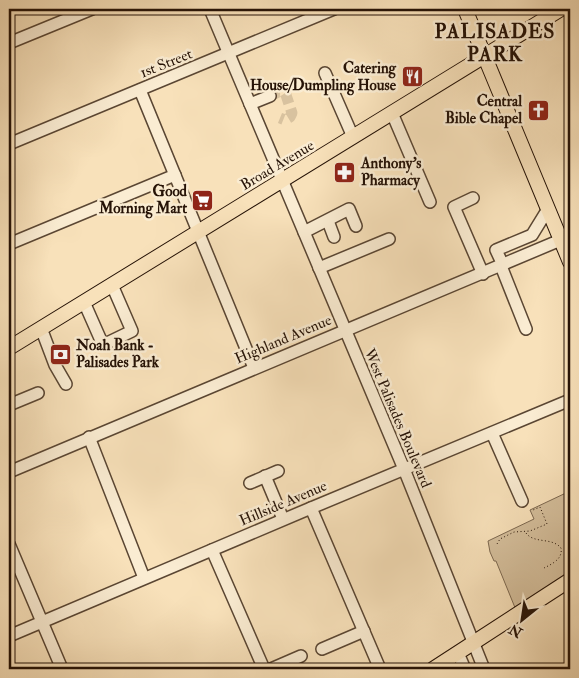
<svg xmlns="http://www.w3.org/2000/svg" width="579" height="678" font-family="'IM FELL Double Pica',serif">
	<style>
		.green { fill: #d4be9b; stroke: #7c6850 }
		.lines { fill: none; stroke-linecap: round; stroke-linejoin: round }
		.minor-tunnel { stroke: #d8c29f; stroke-width: 11; stroke-dasharray: 11 5.5; stroke-linecap: butt }
		.minor-casing { stroke: #5a4633; stroke-width: 14 }
		.major-casing { stroke: #251206; stroke-width: 16 }
		.path { stroke: #251206; stroke-width: 1; stroke-dasharray: 1 2.5; stroke-linecap: butt }
		.minor { stroke: #faecd2; stroke-width: 11 }
		.major { stroke: #f8e1ba; stroke-width: 14 }
		.labels { text-anchor: middle; stroke-width: 5; stroke-linejoin: round; paint-order: stroke }
		.street-label { font-size: 15px; fill: #251206; stroke: #faecd2 }
		.poi-label { font-size: 15px; font-weight: bold; fill: #251206; stroke: #faecd2; text-anchor: end }
		.district-label { font-size: 20px; font-weight: bold; letter-spacing: 1px; fill: #251206; stroke: #faecd2 }
	</style>
	<rect width="100%" height="100%" fill="#f8e1ba"/>
	<filter id="stains"><feTurbulence type="fractalNoise" baseFrequency=".004" numOctaves="4"/><feColorMatrix values="0 0 0 0 .2 0 0 0 0 .09 0 0 0 0 .02 0 0 0 .5 -.17"/></filter>
	<radialGradient id="worn" r=".72"><stop offset=".6" stop-color="#630" stop-opacity="0"/><stop offset="1" stop-color="#630" stop-opacity=".3"/></radialGradient>
	<polygon class="green" points="568,492 570,497 570,580 518,615 496,561 494,561 490,552 488,541 534,519 530,510"/>
	<g class="lines">
		<polyline class="minor-tunnel" points="270,96 278,92 284,92 286,95 292,113 290,117 285,120 280,118"/>
		<defs>
			<g id="minor">
				<polyline points="210,9 404,469 484,669"/>
				<polyline points="9,43 92,9"/>
				<polyline points="325,73 353,137"/>
				<polyline points="140,90 254,368"/>
				<polyline points="250,104 270,96"/>
				<polyline points="392,113 430,202"/>
				<polyline points="9,144 334,9"/>
				<polyline points="473,198 454,207 483,274"/>
				<polyline points="328,221 334,237"/>
				<polyline points="304,232 349,209 356,226"/>
				<polyline points="9,244 175,175"/>
				<polyline points="503,265 496,250 532,235 548,209"/>
				<polyline points="501,266 526,329"/>
				<polyline points="319,268 389,239"/>
				<polyline points="84,302 103,345 132,331 112,285"/>
				<polyline points="41,328 55,365 66,384"/>
				<polyline points="9,405 38,393"/>
				<polyline points="492,433 522,501"/>
				<polyline points="89,437 144,578"/>
				<polyline points="9,472 570,236"/>
				<polyline points="265,476 283,519"/>
				<polyline points="250,483 278,471"/>
				<polyline points="311,508 380,669"/>
				<polyline points="9,544 62,669"/>
				<polyline points="212,550 264,669"/>
				<polyline points="9,636 311,508 570,400"/>
				<polyline points="322,649 364,631"/>
				<polyline points="458,653 464,667 459,669"/>
				<polyline points="271,669 301,656"/>
			</g>
			<g id="major">
				<polyline points="465,9 570,262"/>
				<polyline points="9,348 561,9"/>
				<polyline points="433,669 570,580"/>
			</g>
		</defs>
		<use href="#minor" class="minor-casing"/>
		<use href="#major" class="major-casing"/>
		<g class="path">
			<path d="M526,533C534,544 552,537 561,548C563,559 552,564 544,568"/>
			<polyline points="497,544 500,539 514,532 530,531 547,524 540,507 533,510"/>
		</g>
		<use href="#minor" class="minor"/>
		<use href="#major" class="major"/>
	</g>
	<defs>
		<symbol id="restaurant-square" viewBox="-11 -11 22 22"><rect x="-9" y="-9" width="18" height="18" rx="4" fill="#8f2418" stroke="#faecd2"/><path d="M-5-6h1v4h1v-4h1v4h1v-4h1v5L-1.5 .5V6h-2V.5L-5-1ZM5-6V6H3V1.5H1.5Q1.5-4 5-6Z" fill="#fff"/></symbol>
		<symbol id="church-square" viewBox="-11 -11 22 22"><rect x="-9" y="-9" width="18" height="18" rx="4" fill="#8f2418" stroke="#faecd2"/><path d="M-1.2-6h2.4v3.5h3.3v2.4h-3.3V6h-2.4V-.1h-3.3v-2.4h3.3Z" fill="#fff"/></symbol>
		<symbol id="pharmacy-square" viewBox="-11 -11 22 22"><rect x="-9" y="-9" width="18" height="18" rx="4" fill="#8f2418" stroke="#faecd2"/><path d="M-2-6h4v4h4v4h-4v4h-4v-4h-4v-4h4Z" fill="#fff"/></symbol>
		<symbol id="supermarket-square" viewBox="-11 -11 22 22"><rect x="-9" y="-9" width="18" height="18" rx="4" fill="#8f2418" stroke="#faecd2"/><path d="M-6-5.5h2.5l.6 2H6L4.5 2H-2.5L-4.4-4H-6ZM-1.5 3.2a1.3 1.3 0 1 0 .1 0ZM3 3.2a1.3 1.3 0 1 0 .1 0Z" fill="#fff"/></symbol>
		<symbol id="bank-square" viewBox="-11 -11 22 22"><rect x="-9" y="-9" width="18" height="18" rx="4" fill="#8f2418" stroke="#faecd2"/><path d="M-6-4H6V4H-6ZM0-2.3a2.3 2.3 0 1 0 0 4.6a2.3 2.3 0 1 0 0-4.6Z" fill="#fff"/></symbol>
	</defs>
	<g fill-rule="evenodd">
		<use href="#restaurant-square" x="400" y="64" width="25" height="25"/>
		<use href="#church-square" x="526" y="98" width="25" height="25"/>
		<use href="#pharmacy-square" x="332" y="160" width="25" height="25"/>
		<use href="#supermarket-square" x="190" y="188" width="25" height="25"/>
		<use href="#bank-square" x="48" y="342" width="25" height="25"/>
	</g>
	<g class="labels">
		<g class="street-label">
			<text transform="translate(166 63) rotate(-22)" y="5">1st Street</text>
			<text transform="translate(277 165) rotate(-31)" y="5">Broad Avenue</text>
			<text transform="translate(283 339) rotate(-23)" y="5">Highland Avenue</text>
			<text transform="translate(398 418) rotate(67)" y="5">West Palisades Boulevard</text>
			<text transform="translate(283 503) rotate(-23)" y="5">Hillside Avenue</text>
		</g>
		<g class="poi-label">
			<text x="396" y="73">Catering<tspan x="396" dy="17">House/Dumpling House</tspan></text>
			<text x="522" y="106">Central<tspan x="522" dy="17">Bible Chapel</tspan></text>
			<text x="361" y="168" text-anchor="start">Anthony's<tspan x="361" dy="17">Pharmacy</tspan></text>
			<text x="187" y="196">Good<tspan x="187" dy="17">Morning Mart</tspan></text>
			<text x="76" y="350" text-anchor="start">Noah Bank -<tspan x="76" dy="17">Palisades Park</tspan></text>
		</g>
		<g class="district-label">
			<text x="495" y="38">PALISADES<tspan x="495" dy="23">PARK</tspan></text>
		</g>
	</g>
	<rect width="579" height="678" fill="none" stroke="#f8e1ba" stroke-width="30"/>
	<rect x="10" y="10" width="559" height="658" fill="none" stroke="#251206" stroke-width="2.5"/>
	<rect x="15" y="15" width="549" height="648" fill="none" stroke="#251206"/>
	<g transform="translate(522 620) rotate(210)" stroke="#faecd2" stroke-width="4" paint-order="stroke">
	<path d="M0-4L9 19L0 12L-9 19Z" fill="#251206"/>
	<text y="-8" font-size="14" font-weight="bold" text-anchor="middle" fill="#251206">N</text>
	</g>
	<rect width="100%" height="100%" filter="url(#stains)"/>
	<rect width="100%" height="100%" fill="url(#worn)"/>
</svg>
